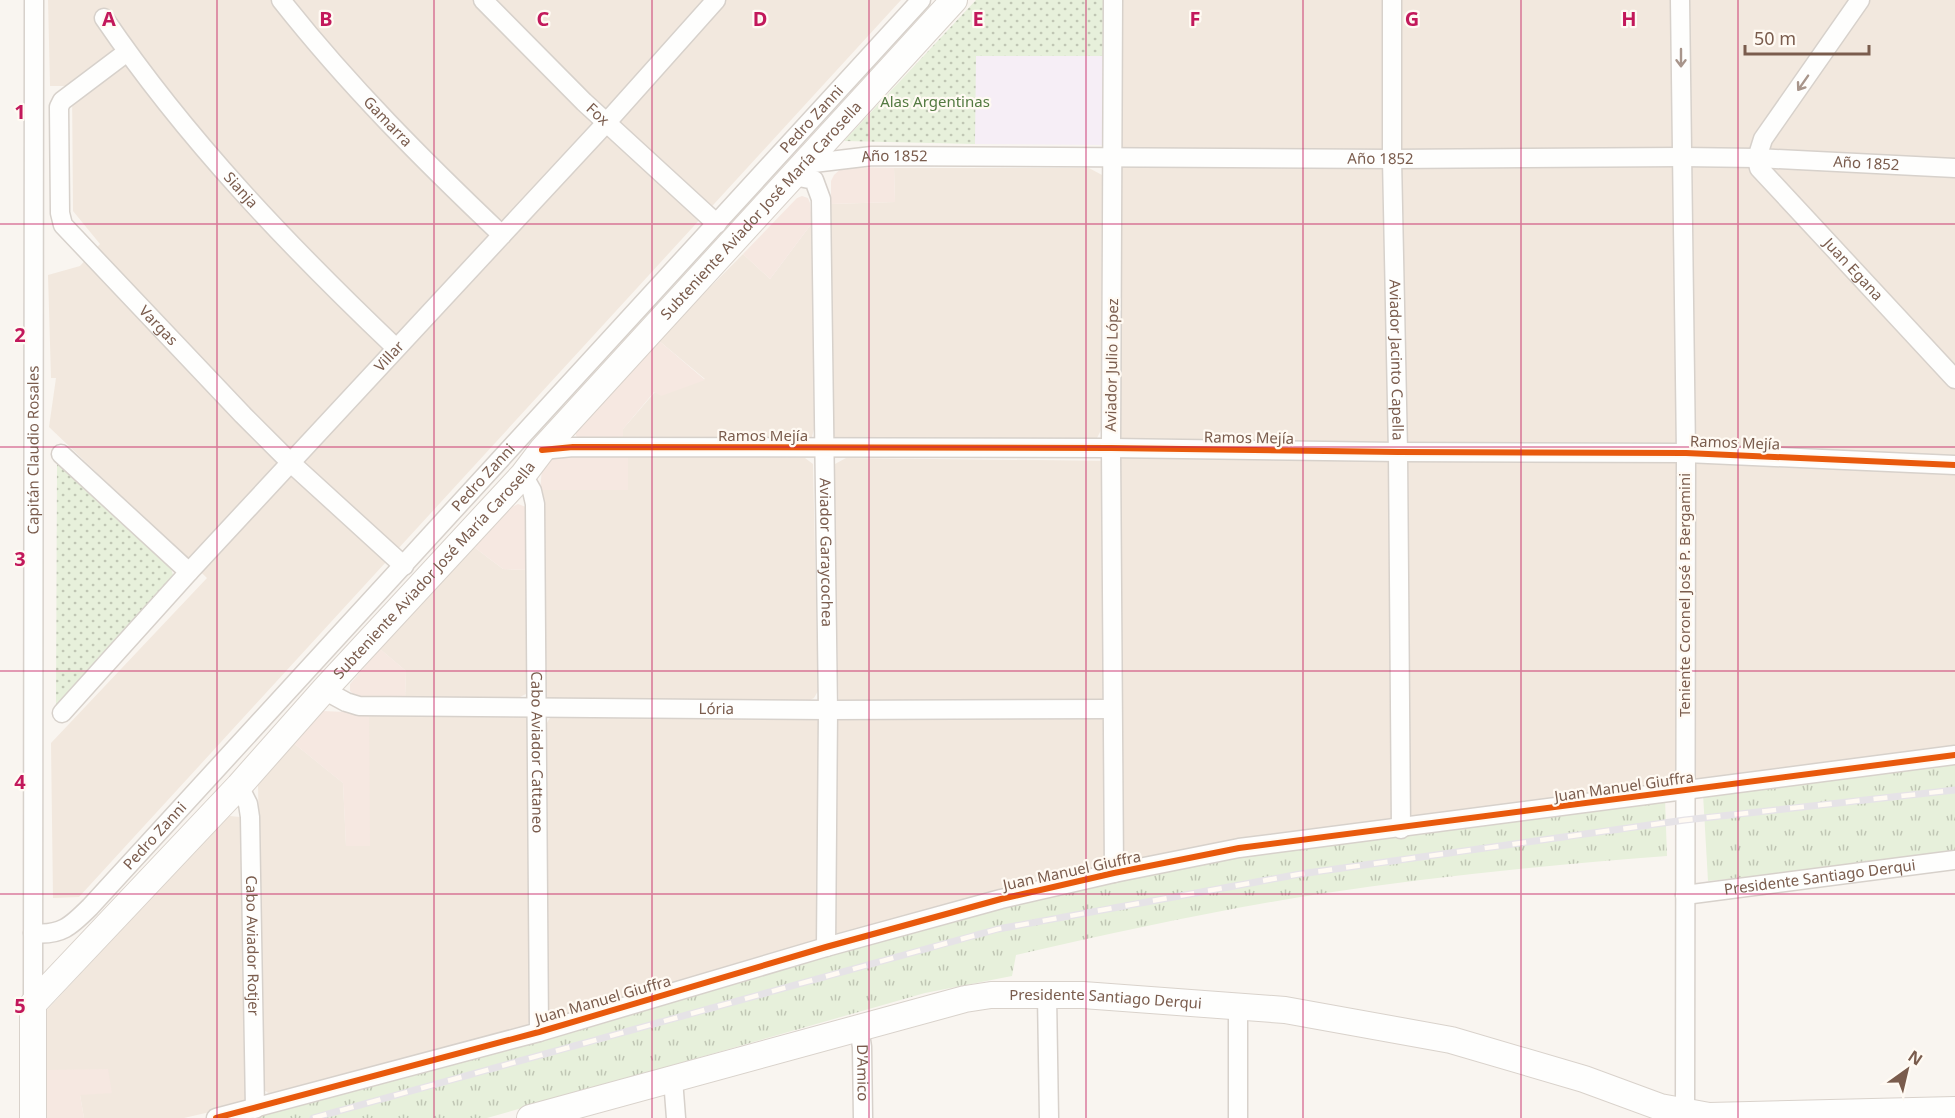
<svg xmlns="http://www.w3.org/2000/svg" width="1955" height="1118" font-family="'Noto Sans',sans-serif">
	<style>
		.residential { fill: #f2e8de }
		.commercial { fill: #f6e8e1 }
		.education { fill: #f6eef6 }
		.grass { fill: url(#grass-tufts) }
		.park { fill: url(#park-dots) }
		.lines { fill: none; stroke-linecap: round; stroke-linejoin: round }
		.street-casing { stroke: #d7d1cb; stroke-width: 21 }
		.secondary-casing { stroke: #d9d2cb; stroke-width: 28 }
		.street { stroke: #fefefd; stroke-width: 18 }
		.secondary { stroke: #fefefd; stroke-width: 26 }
		.rail-casing { stroke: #e6e3e7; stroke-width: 7 }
		.rail { stroke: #fffaf3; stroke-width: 4.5; stroke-dasharray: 14; stroke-linecap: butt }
		.cycleway-casing { stroke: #fffaf3; stroke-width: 10 }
		.cycleway { stroke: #e8590c; stroke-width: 6 }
		.oneway { stroke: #a8958b }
		.grid { fill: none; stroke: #c2185b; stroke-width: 1.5; stroke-opacity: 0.55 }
		.labels { text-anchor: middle; stroke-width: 4.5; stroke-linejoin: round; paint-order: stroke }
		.park-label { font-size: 15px; fill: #537a41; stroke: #fffaf3 }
		.street-label { font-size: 15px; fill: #7a5c4d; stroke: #fffaf3 }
		.grid-label { font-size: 20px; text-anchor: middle; font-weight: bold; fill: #c2185b; stroke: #fffaf3; stroke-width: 4.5; stroke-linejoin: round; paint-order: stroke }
	</style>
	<defs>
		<pattern id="grass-tufts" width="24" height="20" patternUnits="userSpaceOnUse" patternTransform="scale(1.5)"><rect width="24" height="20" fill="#e7f0db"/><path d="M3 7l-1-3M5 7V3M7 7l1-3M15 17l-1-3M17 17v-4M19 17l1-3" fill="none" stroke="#c0c6b4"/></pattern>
		<pattern id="park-dots" width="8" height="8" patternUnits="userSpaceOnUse" patternTransform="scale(1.5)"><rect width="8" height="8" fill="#e7f0db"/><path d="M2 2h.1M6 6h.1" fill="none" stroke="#c0c6b4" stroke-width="1.8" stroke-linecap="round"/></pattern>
	</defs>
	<rect width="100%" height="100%" fill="#f9f5f0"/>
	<g class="residential">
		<polygon points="48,0 901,0 79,897 53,898 51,743 207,578 49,427 56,378 51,378 48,275 80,266 100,244 73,211 72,86 50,86"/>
		<polygon points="1117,0 1955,0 1955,750 1666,786 558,1020 552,1018 547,1010 547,723 549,719 553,715 839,717 833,470 835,464 846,458 1119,461"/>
		<polygon points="894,168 1089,168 1102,175 1101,430 1096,440 841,440 835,437 832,432 831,204 895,202"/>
		<polygon points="812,223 815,425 812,437 806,442 623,439 623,429 655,392 705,379 658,340 743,254 770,279"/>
		<polygon points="628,454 805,458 813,464 818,691 814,698 810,700 552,700 545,696 540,490 628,490"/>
		<polygon points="474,547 503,569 530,570 529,689 526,694 520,697 405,698 406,671 380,649"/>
		<polygon points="369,713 527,716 532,720 532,1014 527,1026 274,1097 264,1090 258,785 291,741 343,783 346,846 369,846"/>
		<polygon points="230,816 240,817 244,822 248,1095 240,1105 184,1118 84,1118 80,1095 44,1070 46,1011 224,819"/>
	</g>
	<g class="commercial">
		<polygon points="843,167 894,168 895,202 831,204 831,181 834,175"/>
		<polygon points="802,196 808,198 810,203 812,223 770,279 743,254 797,198"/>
		<polygon points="658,340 705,380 661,396 654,392 623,429 623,439 581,439 576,436 575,429"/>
		<polygon points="628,454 628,490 540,490 542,469 552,457"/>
		<polygon points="518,504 526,507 530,570 503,569 474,547 512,507"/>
		<polygon points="380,649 406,671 405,698 356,696 350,691 350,684"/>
		<polygon points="322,711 369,713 370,846 346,846 343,783 291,741"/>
		<polygon points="108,1069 112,1093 80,1095 84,1118 45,1118 44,1070"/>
	</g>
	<polygon class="education" points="975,56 1104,56 1104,145 975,144"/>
	<g class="grass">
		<polygon points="1955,756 1955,857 1708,881 1703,794"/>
		<path d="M1665,798L1667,856C1551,865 1435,876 1319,894C1218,910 1116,932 1016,955L1012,976L925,993L487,1118H223L1114,873Z"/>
	</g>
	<g class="park">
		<polygon points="976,0 1104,0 1104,56 976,56 975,144 844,141"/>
		<polygon points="57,464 170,565 173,575 169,586 56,708"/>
	</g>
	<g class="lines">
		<defs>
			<g id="street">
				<path id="s1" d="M281,0C348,85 424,161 502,235"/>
				<path id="s2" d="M483,0L584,102L717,224"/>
				<polyline points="1113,0 1111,448 1114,873"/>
				<path id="s3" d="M1392,0V159L1398,452L1401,829"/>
				<polyline points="1680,0 1686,453 1685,1118"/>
				<path id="s4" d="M1860,0L1763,139L1757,158L1759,168L1955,379"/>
				<path id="s5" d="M104,18C187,140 289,246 396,348"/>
				<path id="s6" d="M127,52L62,101L59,107L60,213L63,225L243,415L291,463L404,566"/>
				<path id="s7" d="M805,164L872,156L1392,159L1682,157L1757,158L1955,168"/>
				<path id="s8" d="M794,176L814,180L821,199L828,710L826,947"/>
				<polyline points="542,450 573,447 1111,448 1398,452 1686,453 1955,465"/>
				<polyline points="61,454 189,572"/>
				<path id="s9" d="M523,475L532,491L535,504L539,1032"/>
				<path id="s10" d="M324,690L346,702L359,706L828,710L1112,709"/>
				<path id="s11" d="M62,713L189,572L607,122L716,0"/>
				<path id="s12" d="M239,786L248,804L250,817L255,1109"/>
				<path id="s13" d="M1685,895L1955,860"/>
				<path id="s14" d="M33,933C61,936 71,926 90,907L921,0"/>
				<polyline points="1047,995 1049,1118"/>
				<path id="s15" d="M33,1004L34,0"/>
				<path id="s16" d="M859,1028L862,1047L863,1118"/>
				<polyline points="673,1079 676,1118"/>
				<polyline points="216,1118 539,1032 826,947 1001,899 1114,873 1239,848 1955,755"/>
				<polyline points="1238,1118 1238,1005"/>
			</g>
			<g id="secondary">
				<path id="s17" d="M33,1118V1004L239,786L324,690L523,475L542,450L954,0"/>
				<path id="s18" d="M530,1118L965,999L991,995H1083L1285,1010L1451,1040L1584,1079L1660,1107L1709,1116L1955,1110"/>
			</g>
		</defs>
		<use href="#street" class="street-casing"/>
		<use href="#secondary" class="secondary-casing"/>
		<use href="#street" class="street"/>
		<use href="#secondary" class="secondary"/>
		<defs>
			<polyline id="rail" points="313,1118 998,929 1300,874 1685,820 1955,790"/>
		</defs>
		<use href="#rail" class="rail-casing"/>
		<use href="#rail" class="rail"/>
		<defs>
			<g id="cycleway">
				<polyline points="542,450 573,447 1111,448 1398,452 1686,453 1955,465"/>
				<polyline points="216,1118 539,1032 826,947 1001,899 1114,873 1239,848 1955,755"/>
			</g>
		</defs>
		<use href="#cycleway" class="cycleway-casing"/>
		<use href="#cycleway" class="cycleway"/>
	</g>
	<defs><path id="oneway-shaft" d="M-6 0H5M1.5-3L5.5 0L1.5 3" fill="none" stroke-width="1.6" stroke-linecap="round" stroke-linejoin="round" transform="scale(1.5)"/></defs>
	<g class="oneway">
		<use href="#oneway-shaft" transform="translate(1681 58) rotate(90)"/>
		<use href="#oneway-shaft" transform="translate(1803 83) rotate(125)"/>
	</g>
	<path class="grid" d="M217,0V1118M434,0V1118M652,0V1118M869,0V1118M1086,0V1118M1303,0V1118M1521,0V1118M1738,0V1118M0,224H1955M0,447H1955M0,671H1955M0,894H1955"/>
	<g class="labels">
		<g class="park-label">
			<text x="935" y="107">Alas Argentinas</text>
		</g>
		<g class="street-label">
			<text dy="5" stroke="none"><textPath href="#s2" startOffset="162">Fox</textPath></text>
			<text dy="5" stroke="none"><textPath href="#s14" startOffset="1134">Pedro Zanni</textPath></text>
			<text dy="5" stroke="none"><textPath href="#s1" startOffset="162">Gamarra</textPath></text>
			<text dy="5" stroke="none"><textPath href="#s7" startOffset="90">Año 1852</textPath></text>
			<text dy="5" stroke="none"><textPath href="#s7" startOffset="576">Año 1852</textPath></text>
			<text dy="5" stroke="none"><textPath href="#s7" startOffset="1062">Año 1852</textPath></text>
			<text dy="5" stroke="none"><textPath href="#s5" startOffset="220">Sianja</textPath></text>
			<text dy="5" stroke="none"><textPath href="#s17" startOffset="1191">Subteniente Aviador José María Carosella</textPath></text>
			<text dy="5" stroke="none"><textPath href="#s4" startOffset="338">Juan Egana</textPath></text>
			<text dy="5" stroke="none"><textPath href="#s6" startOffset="345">Vargas</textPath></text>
			<text dy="5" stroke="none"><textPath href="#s11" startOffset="484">Villar</textPath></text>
			<text dy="5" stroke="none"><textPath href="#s3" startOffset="360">Aviador Jacinto Capella</textPath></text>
			<text transform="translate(1112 365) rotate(-89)" y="5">Aviador Julio López</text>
			<text x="763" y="441">Ramos Mejía</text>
			<text transform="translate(1249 438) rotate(1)" y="5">Ramos Mejía</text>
			<text transform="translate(1735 443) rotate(2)" y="5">Ramos Mejía</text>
			<text dy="5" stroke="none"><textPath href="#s15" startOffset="554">Capitán Claudio Rosales</textPath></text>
			<text dy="5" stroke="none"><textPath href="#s14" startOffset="648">Pedro Zanni</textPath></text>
			<text dy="5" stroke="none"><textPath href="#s8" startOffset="394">Aviador Garaycochea</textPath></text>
			<text dy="5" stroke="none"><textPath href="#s17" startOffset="705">Subteniente Aviador José María Carosella</textPath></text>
			<text transform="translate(1685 595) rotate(-90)" y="5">Teniente Coronel José P. Bergamini</text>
			<text dy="5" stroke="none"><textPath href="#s10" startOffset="396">Lória</textPath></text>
			<text dy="5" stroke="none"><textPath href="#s9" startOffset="280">Cabo Aviador Cattaneo</textPath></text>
			<text transform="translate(1624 787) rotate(-8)" y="5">Juan Manuel Giuffra</text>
			<text dy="5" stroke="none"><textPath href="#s14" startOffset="162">Pedro Zanni</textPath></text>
			<text transform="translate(1072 871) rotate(-12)" y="5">Juan Manuel Giuffra</text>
			<text dy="5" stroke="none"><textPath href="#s13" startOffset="136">Presidente Santiago Derqui</textPath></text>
			<text dy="5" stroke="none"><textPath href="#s12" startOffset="162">Cabo Aviador Rotjer</textPath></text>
			<text dy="5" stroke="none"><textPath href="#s18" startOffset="592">Presidente Santiago Derqui</textPath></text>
			<text transform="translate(603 1000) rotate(-16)" y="5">Juan Manuel Giuffra</text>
			<text dy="5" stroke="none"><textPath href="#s16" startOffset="45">D'Amico</textPath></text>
		</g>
	</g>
	<g class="grid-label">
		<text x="109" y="26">A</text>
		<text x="326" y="26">B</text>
		<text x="543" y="26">C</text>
		<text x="760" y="26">D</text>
		<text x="978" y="26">E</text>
		<text x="1195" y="26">F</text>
		<text x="1412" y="26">G</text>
		<text x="1629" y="26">H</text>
		<text x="20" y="119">1</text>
		<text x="20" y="342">2</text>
		<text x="20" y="566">3</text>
		<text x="20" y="789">4</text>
		<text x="20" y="1013">5</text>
	</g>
	<g transform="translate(1907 1070) rotate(34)" stroke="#fffaf3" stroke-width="4.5" paint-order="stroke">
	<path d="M0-4.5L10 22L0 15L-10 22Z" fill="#7a5c4d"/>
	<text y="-9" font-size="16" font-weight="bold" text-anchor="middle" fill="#7a5c4d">N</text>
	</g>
	<path d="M1745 45v9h124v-9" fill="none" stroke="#7a5c4d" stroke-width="3"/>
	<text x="1754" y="45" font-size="18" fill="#7a5c4d" stroke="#fffaf3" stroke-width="4.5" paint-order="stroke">50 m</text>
</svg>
